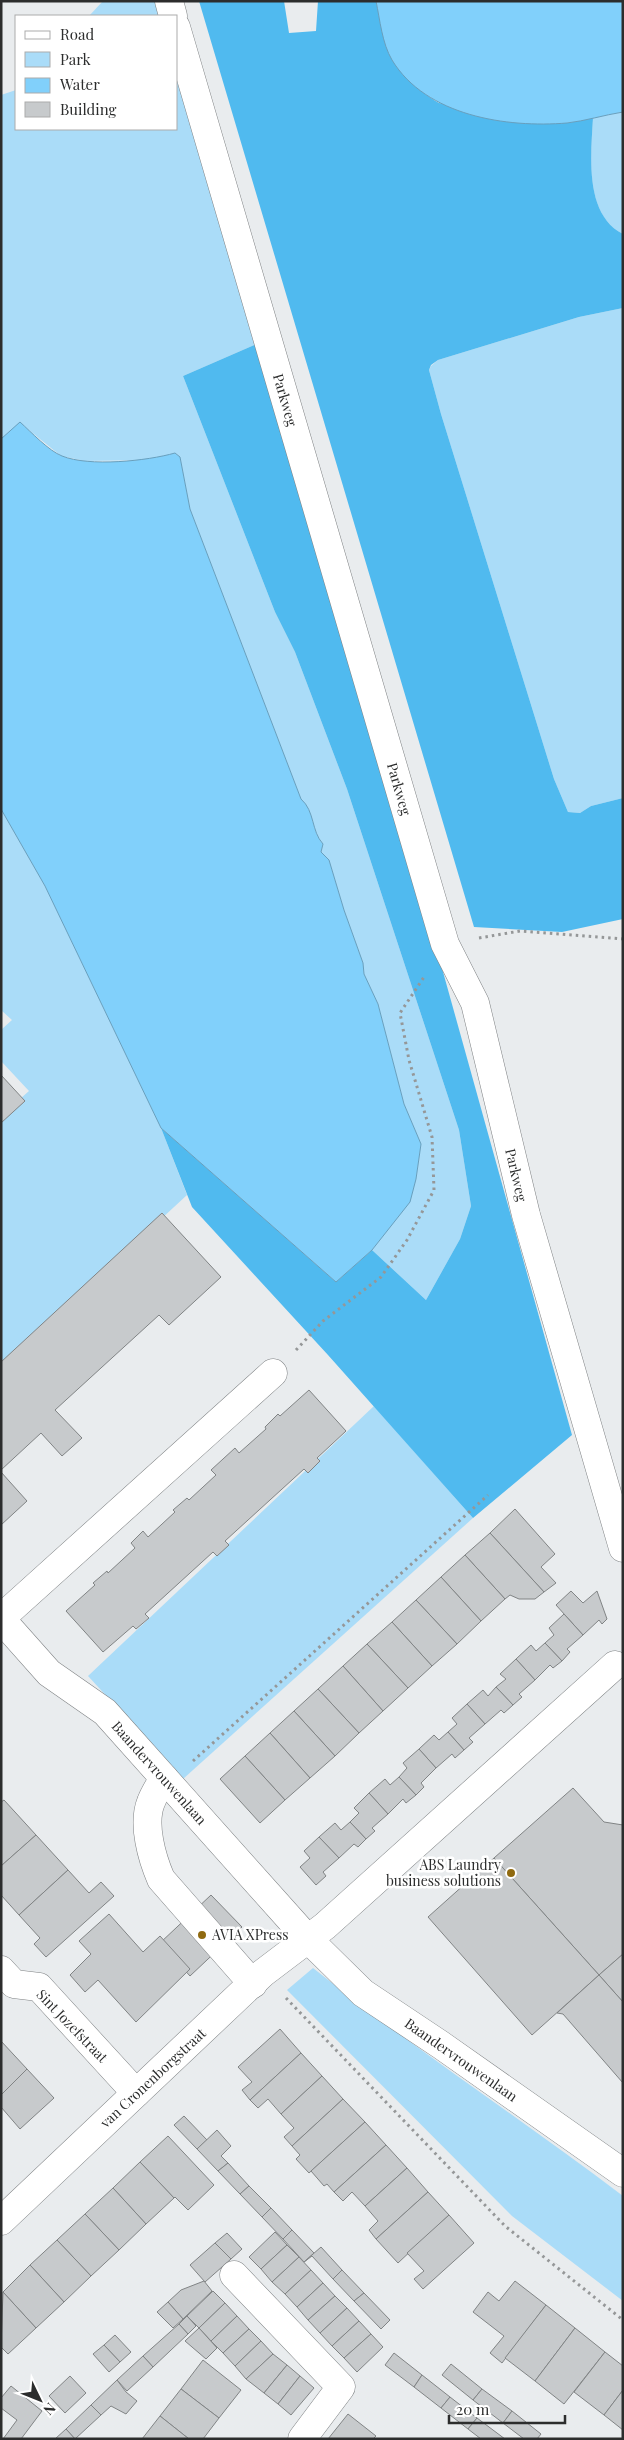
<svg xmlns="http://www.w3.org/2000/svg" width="624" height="2440" font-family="'Playfair Display',serif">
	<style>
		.green { fill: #aadcf8 }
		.forest { fill: #50baef }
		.water { fill: #81d0fb; stroke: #689fbd }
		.building { fill: #c7cacc; stroke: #818485 }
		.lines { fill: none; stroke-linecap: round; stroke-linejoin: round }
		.minor-casing { stroke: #7f8284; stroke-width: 29 }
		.path { stroke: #959798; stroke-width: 3; stroke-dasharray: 2.5 4; stroke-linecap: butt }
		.minor { stroke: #fff; stroke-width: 28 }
		.poi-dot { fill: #906a10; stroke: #fff; stroke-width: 2 }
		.labels { text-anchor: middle; stroke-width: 5; stroke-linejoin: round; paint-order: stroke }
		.street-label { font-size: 14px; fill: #2c2d2d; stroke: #fff }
		.poi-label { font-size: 14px; fill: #2c2d2d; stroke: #fff; text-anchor: end }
	</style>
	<rect width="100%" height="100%" fill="#e9ecee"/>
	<g class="green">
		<polygon points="103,1 159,1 164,16 89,16"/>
		<path d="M176,50L261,342L183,376L275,612L295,652L347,789L459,1130L471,1206L460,1239L426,1300L372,1250L409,1202L416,1179L421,1144L404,1104L378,1004L364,974L363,963L344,910L329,860L321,852L323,844C311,831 315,811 301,799L190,509L180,457L175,453L151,460L85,461L61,456L20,423L1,439V95L16,90V129H176Z"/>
		<path d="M623,112V234C584,214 591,155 593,118Z"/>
		<polygon points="623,308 623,798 591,806 580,813 568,812 554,779 441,414 429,370 431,366 438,360 579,317"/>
		<polygon points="1,809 45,886 161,1128 187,1195 1,1367 1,1116 29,1091 1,1061 1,1030 12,1020 1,1010"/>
		<polygon points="374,1406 473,1518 183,1779 88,1676"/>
		<path d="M313,1968C413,2048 520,2118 623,2196V2301L512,2216L287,1990Z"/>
	</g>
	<g class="forest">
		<path d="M199,1H284L289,33L316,31L318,1H376C379,14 381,27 385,40C392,65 417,91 439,103L567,123L593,118C591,155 584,214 623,234V308L579,317L438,360L431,365L429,370L441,414L554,779L568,812L580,813L591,806L623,798V919L562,932L474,927Z"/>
		<polygon points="261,342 284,401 572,1435 473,1518 328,1355 192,1207 161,1128 336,1282 372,1250 426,1300 460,1239 471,1206 459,1130 347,789 295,652 275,612 183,376"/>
	</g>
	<g class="water">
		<path d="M376,1H623V112C604,115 585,121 567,123C507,128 426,116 392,60C382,43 380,20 376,1Z"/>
		<path d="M20,422C31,432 49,451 62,456C89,467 147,461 175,453L180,457L190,509L301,799C315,811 311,831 323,844L321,852L329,860L344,910L363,963L364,974L378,1004L404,1104L421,1144L416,1179L410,1202L372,1250L336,1282L161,1128L45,886L1,809V439Z"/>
	</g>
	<g class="building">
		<polygon points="1,1075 25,1101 1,1123"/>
		<polygon points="162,1213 221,1277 169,1325 159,1315 55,1410 82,1438 62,1456 41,1433 1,1470 1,1362"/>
		<polygon points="309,1390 346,1431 317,1458 320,1461 308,1473 304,1469 225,1541 229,1545 217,1556 213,1552 145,1614 149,1618 136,1629 133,1626 103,1652 66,1611 95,1585 93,1583 107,1571 108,1573 135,1548 131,1543 143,1531 148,1537 175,1512 173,1510 187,1498 189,1500 216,1475 211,1470 235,1448 239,1453 266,1429 265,1427 278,1414 280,1416"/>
		<polygon points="1,1472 27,1501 1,1525"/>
		<polygon points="515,1509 555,1554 541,1567 556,1583 544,1592 490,1533"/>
		<polygon points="490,1533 544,1592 535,1599 519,1599 510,1595 505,1599 465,1555"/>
		<polygon points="465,1555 505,1599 481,1621 441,1577"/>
		<polygon points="441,1577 481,1621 457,1644 416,1600"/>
		<polygon points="571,1591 583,1603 597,1591 607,1619 602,1624 599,1620 583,1635 556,1605"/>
		<polygon points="416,1600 457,1644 432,1666 392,1622"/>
		<polygon points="564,1614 583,1635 567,1649 570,1652 562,1661 545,1643 554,1635 549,1628"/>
		<polygon points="392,1622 432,1666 408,1688 367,1644"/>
		<polygon points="545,1643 562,1661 553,1668 550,1665 535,1680 516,1659 531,1645 536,1651"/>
		<polygon points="367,1644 408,1688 383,1711 343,1666"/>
		<polygon points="516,1659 535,1680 519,1694 522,1697 513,1705 496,1687 506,1679 500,1674"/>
		<polygon points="343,1666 383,1711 359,1733 318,1689"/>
		<polygon points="496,1687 513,1705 504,1713 501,1710 485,1724 467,1704 483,1690 488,1696"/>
		<polygon points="318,1689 359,1733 335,1756 294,1711"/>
		<polygon points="467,1704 485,1724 469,1738 473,1742 464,1750 448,1732 457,1724 452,1718"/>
		<polygon points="294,1711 335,1756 310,1778 270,1733"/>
		<polygon points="448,1732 464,1750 455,1758 452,1754 436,1768 419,1749 434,1735 439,1740"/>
		<polygon points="270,1733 310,1778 285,1800 245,1756"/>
		<polygon points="419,1749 436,1768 421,1783 424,1787 416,1795 399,1777 407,1768 403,1763"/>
		<polygon points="245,1756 285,1800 260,1823 220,1779"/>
		<polygon points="399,1777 416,1795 406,1803 403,1799 388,1814 369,1793 385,1779 390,1785"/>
		<polygon points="573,1788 604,1822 623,1825 623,1954 599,1975 494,1858"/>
		<polygon points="369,1793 388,1814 372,1828 375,1831 366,1839 350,1822 359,1813 354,1808"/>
		<polygon points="4,1800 36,1835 1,1866 1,1802"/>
		<polygon points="350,1822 366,1839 358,1847 354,1844 339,1858 319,1837 335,1823 341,1830"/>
		<polygon points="36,1835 68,1870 19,1915 1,1895 1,1866"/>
		<polygon points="319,1837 339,1858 323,1872 326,1876 316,1885 300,1867 310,1858 304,1851"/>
		<polygon points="494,1858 599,1975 532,2035 428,1917"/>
		<polygon points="68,1870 89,1893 101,1882 114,1896 46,1957 34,1944 40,1938 19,1915"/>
		<polygon points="211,1895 242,1927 190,1976 160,1943"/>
		<polygon points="109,1914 143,1952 160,1936 190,1969 136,2022 98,1980 85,1992 70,1975 91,1954 79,1941"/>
		<polygon points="623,1954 623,2002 599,1975"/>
		<polygon points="599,1975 623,2002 623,2083 563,2014 557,2013"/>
		<polygon points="280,2029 301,2053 250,2100 242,2090 252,2082 238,2067"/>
		<polygon points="1,2041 27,2069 1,2095"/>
		<polygon points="301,2053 322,2076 281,2114 268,2099 258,2108 250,2100"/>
		<polygon points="27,2069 54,2098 20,2129 1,2107 1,2095"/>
		<polygon points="322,2076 343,2099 292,2146 284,2137 294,2128 281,2114"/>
		<polygon points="343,2099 365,2122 309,2173 296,2159 300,2155 292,2146"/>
		<polygon points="184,2116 207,2140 197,2149 174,2125"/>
		<polygon points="365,2122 386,2145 334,2192 327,2184 324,2186 311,2171"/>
		<polygon points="217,2130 231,2146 221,2156 228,2163 218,2171 197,2149"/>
		<polygon points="168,2136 214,2185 188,2210 175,2197 174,2198 140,2162"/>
		<polygon points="386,2145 407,2168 365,2206 352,2192 343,2201 334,2192"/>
		<polygon points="140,2162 174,2198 146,2224 113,2188"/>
		<polygon points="228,2163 249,2186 240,2194 218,2171"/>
		<polygon points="407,2168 428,2192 376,2239 369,2230 378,2221 365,2206"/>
		<polygon points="249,2186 271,2208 262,2217 240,2194"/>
		<polygon points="113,2188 146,2224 119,2250 85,2214"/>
		<polygon points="428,2192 449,2215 398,2263 376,2239"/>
		<polygon points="271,2208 292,2230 283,2239 262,2217"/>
		<polygon points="85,2214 119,2250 91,2276 57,2240"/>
		<polygon points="449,2215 474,2243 423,2289 414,2279 424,2271 407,2253"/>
		<polygon points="292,2230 314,2253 304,2262 283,2239"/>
		<polygon points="275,2232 287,2245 261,2269 249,2257"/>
		<polygon points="227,2233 242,2249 231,2259 215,2243"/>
		<polygon points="57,2240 91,2276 64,2302 30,2265"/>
		<polygon points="215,2243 231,2259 205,2282 190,2265"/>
		<polygon points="287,2245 299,2257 272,2282 261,2269"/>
		<polygon points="321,2247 342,2270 333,2279 312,2256 304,2262"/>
		<polygon points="299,2257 311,2270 285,2294 272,2282"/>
		<polygon points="30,2265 64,2302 36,2328 3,2292"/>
		<polygon points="311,2270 323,2283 297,2307 285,2294"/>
		<polygon points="342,2270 364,2293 354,2301 333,2279"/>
		<polygon points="204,2281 212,2291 183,2319 168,2302 181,2290"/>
		<polygon points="515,2281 546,2305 502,2363 490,2353 504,2336 473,2312 488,2292 499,2301"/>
		<polygon points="323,2283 335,2296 308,2320 297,2307"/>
		<polygon points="213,2291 225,2303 199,2328 187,2316"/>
		<polygon points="3,2292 36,2328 8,2354 1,2347"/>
		<polygon points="364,2293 390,2320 381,2329 354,2301"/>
		<polygon points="335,2296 347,2308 320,2333 308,2320"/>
		<polygon points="168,2302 183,2319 173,2328 157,2312"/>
		<polygon points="225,2303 237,2316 211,2341 199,2328"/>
		<polygon points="546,2305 575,2328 535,2381 505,2358"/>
		<polygon points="347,2308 359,2321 332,2346 320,2333"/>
		<polygon points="187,2316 196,2326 188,2334 179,2324"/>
		<polygon points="237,2316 249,2329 223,2353 211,2341"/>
		<polygon points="359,2321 371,2334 344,2358 332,2346"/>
		<polygon points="179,2324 188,2334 153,2367 143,2356"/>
		<polygon points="199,2328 217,2348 206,2359 185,2341"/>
		<polygon points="575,2328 605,2352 564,2404 535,2381"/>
		<polygon points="249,2329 261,2341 235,2366 223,2353"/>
		<polygon points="371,2334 383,2347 357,2372 344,2358"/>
		<polygon points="115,2335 131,2352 120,2362 104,2345"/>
		<polygon points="261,2341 273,2354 246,2379 235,2366"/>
		<polygon points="104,2345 120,2362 109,2372 93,2354"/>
		<polygon points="605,2352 623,2366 623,2390 604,2415 574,2392"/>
		<polygon points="394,2353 422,2375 414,2387 385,2365"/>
		<polygon points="273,2354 287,2365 264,2393 246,2379"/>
		<polygon points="143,2356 153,2367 127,2391 117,2380"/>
		<polygon points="203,2360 241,2390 219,2418 181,2389"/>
		<polygon points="451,2364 482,2389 473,2400 442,2375"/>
		<polygon points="287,2365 300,2376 278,2404 264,2393"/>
		<polygon points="422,2375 450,2397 441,2408 414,2387"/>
		<polygon points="70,2376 86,2393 65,2413 49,2396"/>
		<polygon points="300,2376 314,2388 291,2415 278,2404"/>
		<polygon points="117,2380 126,2392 137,2401 126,2414 111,2406 101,2415 91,2405"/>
		<polygon points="11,2386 42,2411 21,2439 3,2439 17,2420 1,2408 1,2398"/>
		<polygon points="181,2389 219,2418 203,2439 189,2439 160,2416"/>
		<polygon points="482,2389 512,2411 503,2423 473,2400"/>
		<polygon points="623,2390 623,2430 604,2415"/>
		<polygon points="450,2397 477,2418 468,2429 441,2408"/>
		<polygon points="91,2405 101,2415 75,2439 66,2429"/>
		<polygon points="512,2411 541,2434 537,2439 524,2439 503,2423"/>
		<polygon points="348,2414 376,2436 373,2439 328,2439"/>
		<polygon points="160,2416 189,2439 142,2439"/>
		<polygon points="477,2418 505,2439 481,2439 468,2429"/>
		<polygon points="66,2429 75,2439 55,2439"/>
	</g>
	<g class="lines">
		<defs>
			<g id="minor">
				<polyline points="169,1 173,16"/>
				<polyline points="176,27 445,944 475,1003 526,1215 623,1548"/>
				<polyline points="1,1618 273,1373"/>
				<polyline points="1,1619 49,1673 105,1712 307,1938 363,1993 441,2045 623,2173"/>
				<path d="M164,1778C159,1786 154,1794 151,1802C142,1824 152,1858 161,1879L253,1984"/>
				<polyline points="1,1970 14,1984 39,1987 136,2093"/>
				<polyline points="1,2221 263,1973 325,1926 615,1665"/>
				<polyline points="234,2275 341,2387 302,2439"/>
			</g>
		</defs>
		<use href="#minor" class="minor-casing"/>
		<g class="path">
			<polyline points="479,938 520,931 623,939"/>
			<polyline points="296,1350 323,1321 381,1277 407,1240 434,1190 432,1137 409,1060 400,1013 424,977"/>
			<polyline points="193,1761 488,1495"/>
			<polyline points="286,1998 505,2226 623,2320"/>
		</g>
		<use href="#minor" class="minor"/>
	</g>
	<g class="poi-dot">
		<circle cx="511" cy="1873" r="5"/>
		<circle cx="202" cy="1935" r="5"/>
	</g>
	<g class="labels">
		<g class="street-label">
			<text transform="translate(285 400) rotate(74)" y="5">Parkweg</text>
			<text transform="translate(399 789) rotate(74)" y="5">Parkweg</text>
			<text transform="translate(516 1175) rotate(77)" y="5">Parkweg</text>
			<text transform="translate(159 1773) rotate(48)" y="5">Baandervrouwenlaan</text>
			<text transform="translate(72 2026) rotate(46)" y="5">Sint Jozefstraat</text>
			<text transform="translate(461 2060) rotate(35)" y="5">Baandervrouwenlaan</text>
			<text transform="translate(153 2078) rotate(-43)" y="5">van Cronenborgstraat</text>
		</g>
		<g class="poi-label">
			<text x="501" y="1870">ABS Laundry<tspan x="501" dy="16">business solutions</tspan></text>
			<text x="212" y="1940" text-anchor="start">AVIA XPress</text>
		</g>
	</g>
	<rect width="624" height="2440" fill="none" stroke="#2c2d2d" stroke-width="5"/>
	<rect x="15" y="15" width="162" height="115" fill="#ffffff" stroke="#ababab"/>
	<rect x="25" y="31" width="25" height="8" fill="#ffffff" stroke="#ababab"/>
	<text x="60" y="40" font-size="15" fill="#2c2d2d">Road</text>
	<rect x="25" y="52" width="25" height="15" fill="#aadcf8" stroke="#ababab"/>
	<text x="60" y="65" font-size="15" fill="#2c2d2d">Park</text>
	<rect x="25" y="78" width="25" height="15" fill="#81d0fb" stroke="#ababab"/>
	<text x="60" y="90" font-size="15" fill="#2c2d2d">Water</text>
	<rect x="25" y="102" width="25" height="15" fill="#c7cacc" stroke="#ababab"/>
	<text x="60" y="115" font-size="15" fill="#2c2d2d">Building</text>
	<g transform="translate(40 2400) rotate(133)" stroke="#ffffff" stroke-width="4" paint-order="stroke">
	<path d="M0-4L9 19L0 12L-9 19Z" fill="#2c2d2d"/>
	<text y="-8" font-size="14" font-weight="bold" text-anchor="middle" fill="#2c2d2d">N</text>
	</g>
	<path d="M449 2415v8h116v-8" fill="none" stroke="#2c2d2d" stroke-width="2.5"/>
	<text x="456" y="2415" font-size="15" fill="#2c2d2d" stroke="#ffffff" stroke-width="4" paint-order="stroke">20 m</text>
</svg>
